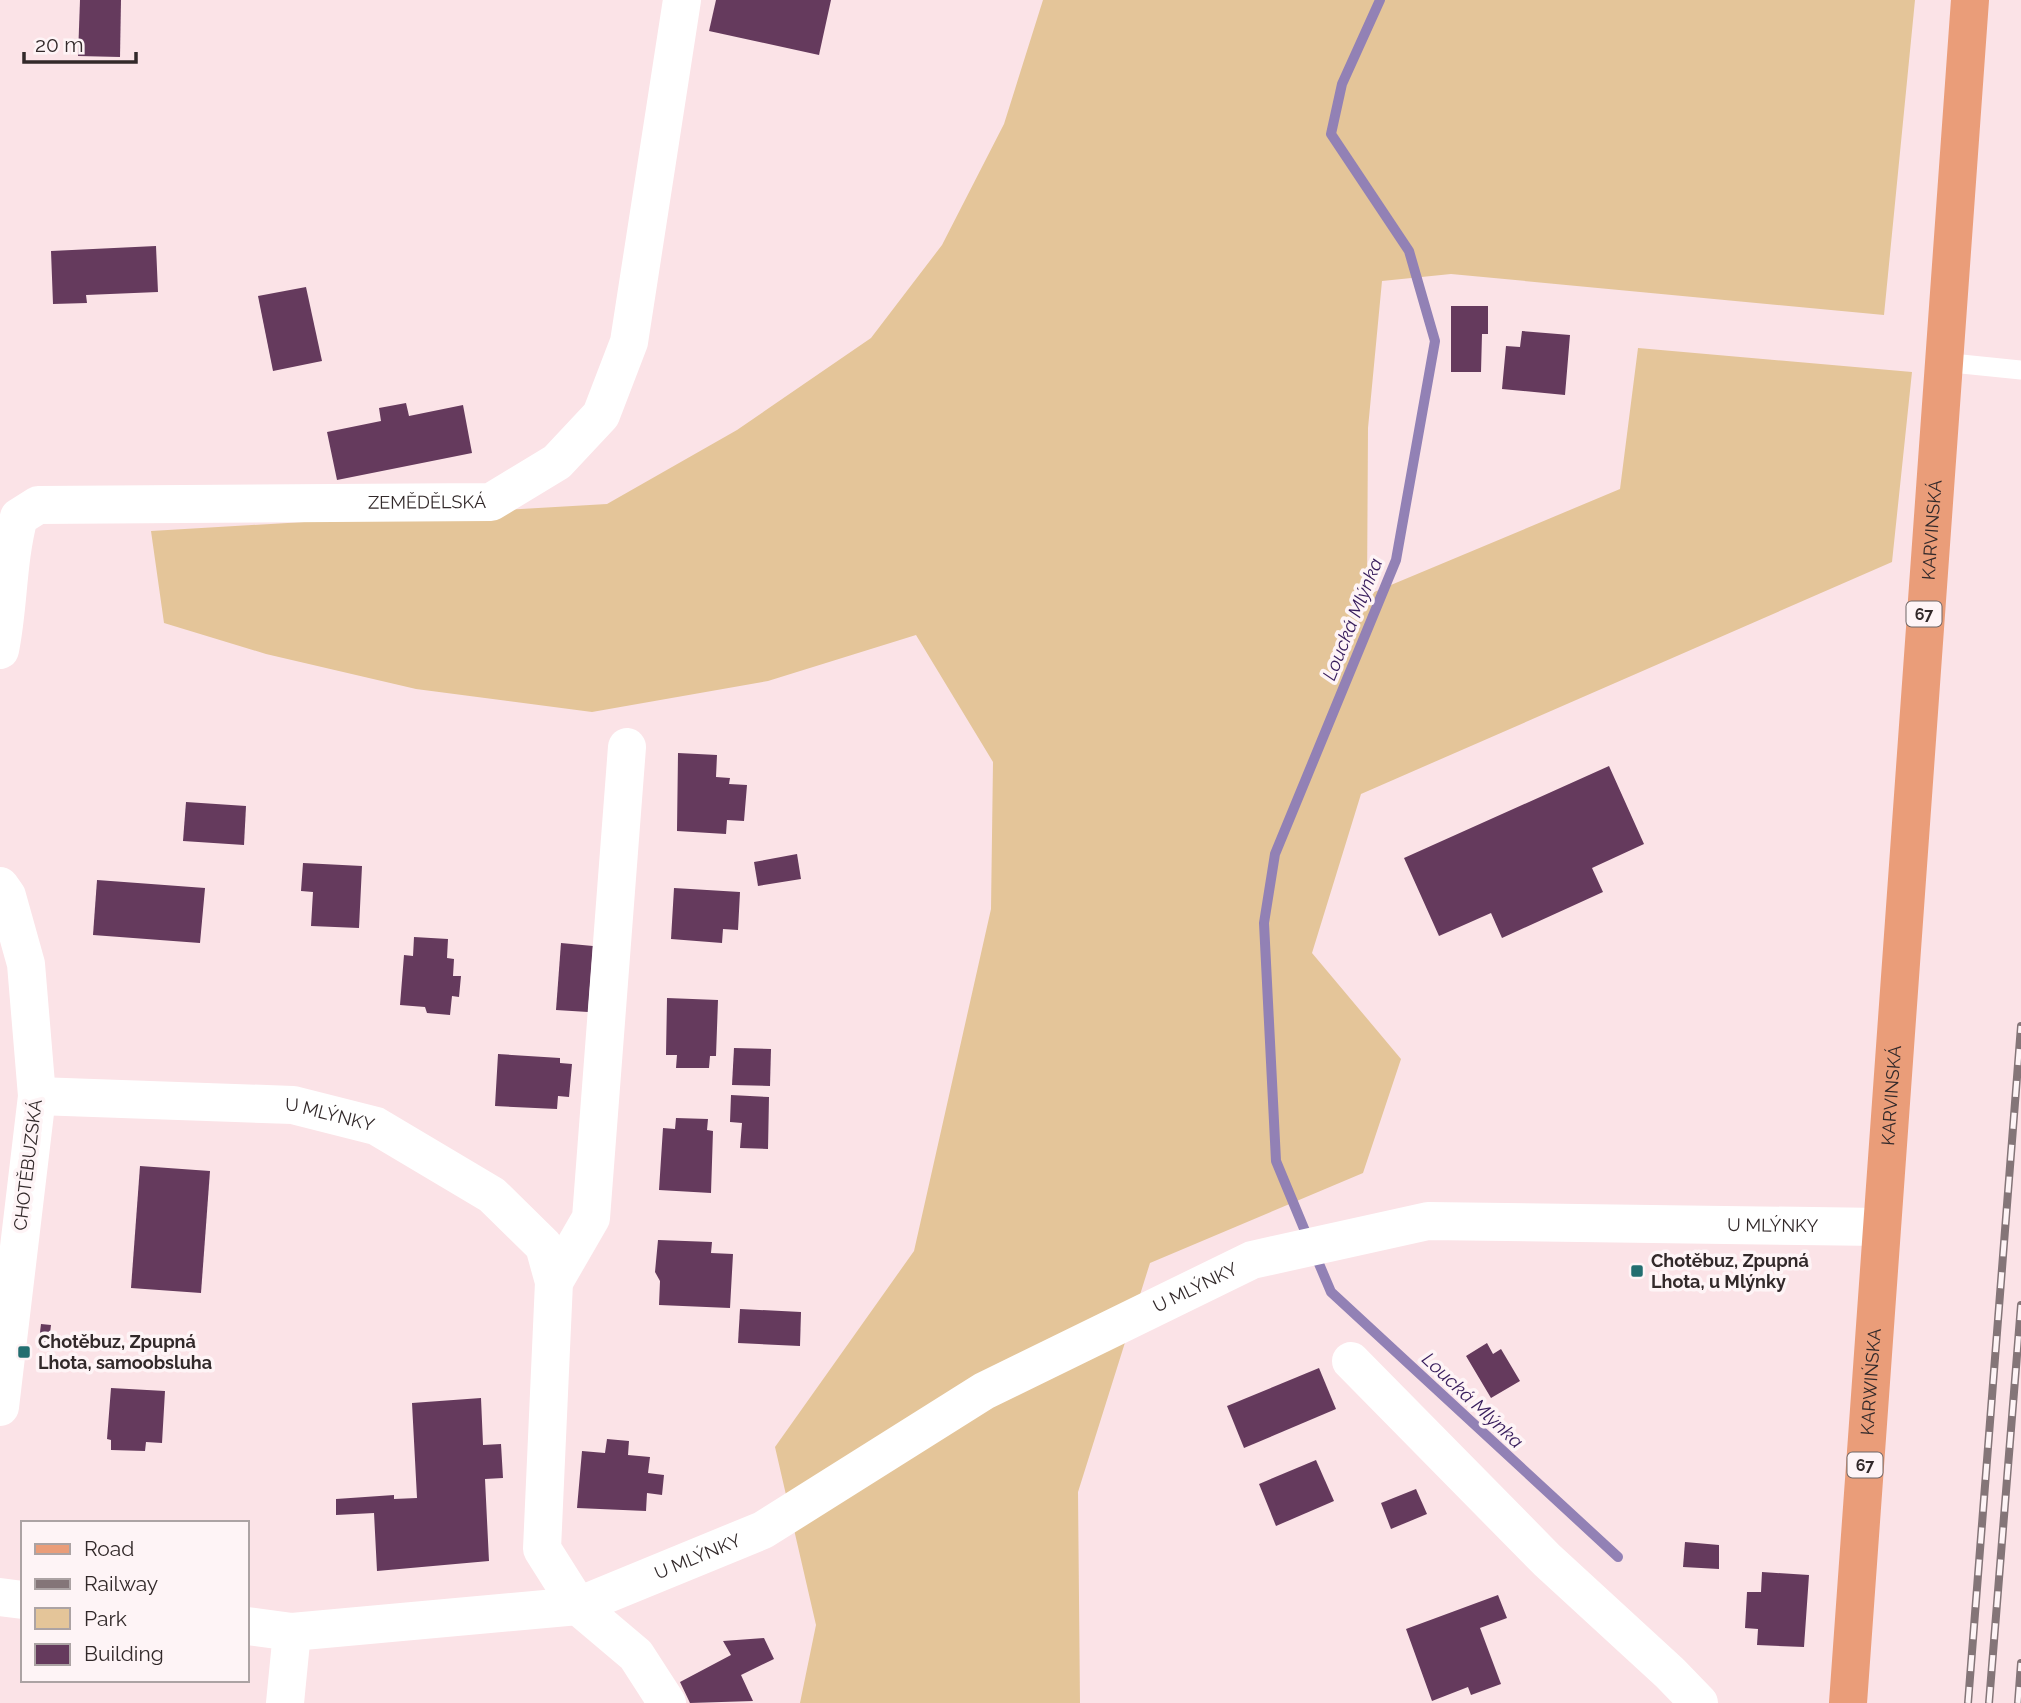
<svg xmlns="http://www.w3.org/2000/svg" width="2021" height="1703" font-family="Raleway,sans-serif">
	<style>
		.green { fill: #e4c599 }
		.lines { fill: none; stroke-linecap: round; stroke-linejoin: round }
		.stream { stroke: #9281b5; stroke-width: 10 }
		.building { fill: #653a5d }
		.service { stroke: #fff; stroke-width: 19 }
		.minor { stroke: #fff; stroke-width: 38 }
		.tertiary { stroke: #fff; stroke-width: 38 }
		.primary { stroke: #ea9d79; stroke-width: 38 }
		.rail-casing { stroke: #847578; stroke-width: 8 }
		.rail { stroke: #fef4f6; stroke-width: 5; stroke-dasharray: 16; stroke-linecap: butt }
		.poi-dot { fill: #236e70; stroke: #fef4f6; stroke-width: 2.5 }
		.labels { text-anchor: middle; stroke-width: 7; stroke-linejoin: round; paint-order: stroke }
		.shield { fill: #fef4f6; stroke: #6f6667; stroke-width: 2 }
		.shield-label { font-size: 16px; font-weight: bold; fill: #32292a }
		.street-label { font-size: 18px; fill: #32292a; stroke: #fef4f6 }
		.poi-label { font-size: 18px; font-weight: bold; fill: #32292a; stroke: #fef4f6; text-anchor: start }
		.water-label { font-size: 19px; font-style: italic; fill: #371c5c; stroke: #fef4f6 }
	</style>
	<rect width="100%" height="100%" fill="#fbe3e7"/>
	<polygon class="green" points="1043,0 1915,0 1884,315 1451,274 1382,281 1368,428 1367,595 1620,489 1638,348 1912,372 1892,562 1361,794 1312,953 1401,1059 1363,1173 1150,1263 1078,1492 1080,1703 800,1703 816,1625 775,1447 914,1251 991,909 993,762 916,635 768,681 592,712 416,689 266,654 164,623 151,531 607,504 737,430 871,338 942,245 1004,124"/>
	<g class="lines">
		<g class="stream">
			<polyline points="1305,1231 1276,1161 1264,923 1275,854 1396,560 1435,341 1409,251 1331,134 1342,84 1380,0"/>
			<polyline points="1317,1259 1331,1292 1618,1557"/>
		</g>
	</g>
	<g class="building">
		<polygon points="80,0 121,0 120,57 78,56"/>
		<polygon points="716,0 831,0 819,55 709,31"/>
		<polygon points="156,246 158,292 86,295 87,303 53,304 51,251"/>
		<polygon points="306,287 322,361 273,371 258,296"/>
		<polygon points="1451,306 1488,306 1488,334 1482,334 1481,372 1451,372"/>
		<polygon points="1522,331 1570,335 1565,395 1502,389 1506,346 1520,347"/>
		<polygon points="406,403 409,416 463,405 472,453 337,480 327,432 381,421 379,408"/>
		<polygon points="678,753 717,755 716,777 730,778 729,784 747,785 744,821 727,820 726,834 677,831"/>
		<polygon points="1609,766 1644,844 1592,868 1603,892 1502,938 1491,913 1439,936 1404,858"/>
		<polygon points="186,802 246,806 244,845 183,841"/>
		<polygon points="797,854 801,879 758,886 754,862"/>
		<polygon points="303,863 362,866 359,928 311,926 313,892 301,891"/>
		<polygon points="97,880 205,888 200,943 93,935"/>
		<polygon points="674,888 740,892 738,930 723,929 722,943 671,939"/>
		<polygon points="414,937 448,939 447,958 454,959 453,976 461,976 459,997 452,996 450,1015 427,1013 425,1007 400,1005 404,955 413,956"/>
		<polygon points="561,943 593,946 588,1012 556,1010"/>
		<polygon points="667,998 718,1000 716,1056 710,1056 709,1068 676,1068 677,1055 666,1055"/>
		<polygon points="734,1048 771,1049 770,1086 732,1085"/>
		<polygon points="498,1054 560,1058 560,1063 572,1064 569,1097 558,1096 557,1109 495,1106"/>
		<polygon points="731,1095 769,1097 768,1149 740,1148 742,1123 730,1122"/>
		<polygon points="676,1118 708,1119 707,1130 713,1131 711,1193 659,1190 663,1128 675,1129"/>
		<polygon points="140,1166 210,1171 201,1293 131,1288"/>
		<polygon points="658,1240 712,1242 711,1253 733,1254 730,1308 659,1305 660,1281 655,1272"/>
		<polygon points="740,1309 801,1312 800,1346 738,1343"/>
		<polygon points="41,1324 51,1325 48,1350 38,1349"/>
		<polygon points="1487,1343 1493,1354 1501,1349 1520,1381 1491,1398 1466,1356"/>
		<polygon points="1319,1368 1336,1409 1244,1448 1227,1406"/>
		<polygon points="111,1388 165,1391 162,1443 146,1442 145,1451 111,1450 111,1440 107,1439"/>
		<polygon points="481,1398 483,1445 501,1444 503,1478 485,1479 489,1561 377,1571 374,1513 336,1515 336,1499 394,1495 394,1499 417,1498 412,1403"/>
		<polygon points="607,1439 629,1441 628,1455 650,1457 648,1473 664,1475 662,1495 647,1493 646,1511 577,1508 582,1451 605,1453"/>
		<polygon points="1316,1460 1334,1501 1276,1526 1259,1484"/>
		<polygon points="1416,1489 1427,1514 1391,1529 1381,1503"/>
		<polygon points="1685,1542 1719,1545 1719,1569 1683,1567"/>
		<polygon points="1762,1572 1809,1575 1804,1647 1757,1645 1758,1629 1745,1628 1747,1592 1761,1592"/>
		<polygon points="1498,1595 1507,1618 1480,1628 1501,1684 1471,1695 1468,1687 1432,1701 1406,1629"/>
		<polygon points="764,1638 774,1659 741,1675 753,1701 690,1703 680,1682 731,1655 723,1641"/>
	</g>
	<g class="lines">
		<polyline class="service" points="1942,362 2021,370"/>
		<g class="minor">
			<path id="s1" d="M0,650C9,606 7,561 19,517L38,505L491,502L557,462L601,415L629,342L682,0"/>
			<path id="s2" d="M37,1096L293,1105L376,1126L492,1195L544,1246L554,1282L542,1549L578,1606L636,1655L667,1703"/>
			<polyline points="554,1282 591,1218 627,747"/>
			<polyline points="1351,1361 1547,1560 1670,1673 1699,1703"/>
			<polyline points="285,1703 292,1632"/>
		</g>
		<g class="tertiary">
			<polyline points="0,886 7,896 26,964 37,1096 0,1407"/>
			<polyline points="0,1597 23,1600"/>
			<path id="s3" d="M247,1626L292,1632L578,1606L763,1530L984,1391L1252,1260L1428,1221L1882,1227"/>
		</g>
		<path class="primary" id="s4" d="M1848,1703L1970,0"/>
		<defs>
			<g id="rail">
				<polyline points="1968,1703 2021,1026"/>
				<polyline points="1989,1703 2021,1305"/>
				<polyline points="2018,1703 2021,1663"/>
			</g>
		</defs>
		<use href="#rail" class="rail-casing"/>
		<use href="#rail" class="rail"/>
	</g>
	<g class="poi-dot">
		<rect x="1630" y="1264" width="14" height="14" rx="3.5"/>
		<rect x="17" y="1345" width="14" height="14" rx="3.5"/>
	</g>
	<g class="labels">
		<g class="shield">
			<rect x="1906.5" y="601.5" width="35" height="25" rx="5"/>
			<rect x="1847.5" y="1452.5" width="35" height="25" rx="5"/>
		</g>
		<g class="shield-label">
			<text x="1924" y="620">67</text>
			<text x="1865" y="1471">67</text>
		</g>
		<g class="street-label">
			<text dy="6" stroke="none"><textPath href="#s1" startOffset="546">ZEMĚDĚLSKÁ</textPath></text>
			<text dy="6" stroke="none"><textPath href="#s4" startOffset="1176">KARVINSKÁ</textPath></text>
			<text dy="6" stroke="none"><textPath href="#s4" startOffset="609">KARVINSKÁ</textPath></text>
			<text dy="6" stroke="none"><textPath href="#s2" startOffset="294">U MLÝNKY</textPath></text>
			<text transform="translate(28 1165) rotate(-83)" y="6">CHOTĚBUZSKÁ</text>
			<text dy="6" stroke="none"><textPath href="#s3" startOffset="1617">U MLÝNKY</textPath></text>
			<text dy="6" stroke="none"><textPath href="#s3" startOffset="1029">U MLÝNKY</textPath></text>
			<text dy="6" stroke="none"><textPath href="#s4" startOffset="322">KARWIŃSKA</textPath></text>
			<text dy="6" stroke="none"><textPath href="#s3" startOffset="462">U MLÝNKY</textPath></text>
		</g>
		<g class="poi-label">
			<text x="1651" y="1267">Chotěbuz, Zpupná<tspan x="1651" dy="21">Lhota, u Mlýnky</tspan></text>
			<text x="38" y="1348">Chotěbuz, Zpupná<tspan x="38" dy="21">Lhota, samoobsluha</tspan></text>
		</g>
		<g class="water-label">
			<text transform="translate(1352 619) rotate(-68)" y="7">Loucká Mlýnka</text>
			<text transform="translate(1473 1400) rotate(43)" y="7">Loucká Mlýnka</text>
		</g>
	</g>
	<rect x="21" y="1521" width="228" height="161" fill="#fef4f6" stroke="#aca3a4" stroke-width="2"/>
	<rect x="35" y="1544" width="35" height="10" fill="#ea9d79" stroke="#aca3a4" stroke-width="2"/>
	<text x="84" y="1556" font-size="21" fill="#32292a">Road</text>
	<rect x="35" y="1579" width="35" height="10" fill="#847578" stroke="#aca3a4" stroke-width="2"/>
	<text x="84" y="1591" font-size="21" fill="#32292a">Railway</text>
	<rect x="35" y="1608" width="35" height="21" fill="#e4c599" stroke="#aca3a4" stroke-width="2"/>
	<text x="84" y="1626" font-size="21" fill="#32292a">Park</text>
	<rect x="35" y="1644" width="35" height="21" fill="#653a5d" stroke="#aca3a4" stroke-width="2"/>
	<text x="84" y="1661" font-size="21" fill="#32292a">Building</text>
	<path d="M24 52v10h112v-10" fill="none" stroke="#32292a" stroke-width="3.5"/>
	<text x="35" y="52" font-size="21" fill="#32292a" stroke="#fef4f6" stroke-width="5" paint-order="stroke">20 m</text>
</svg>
